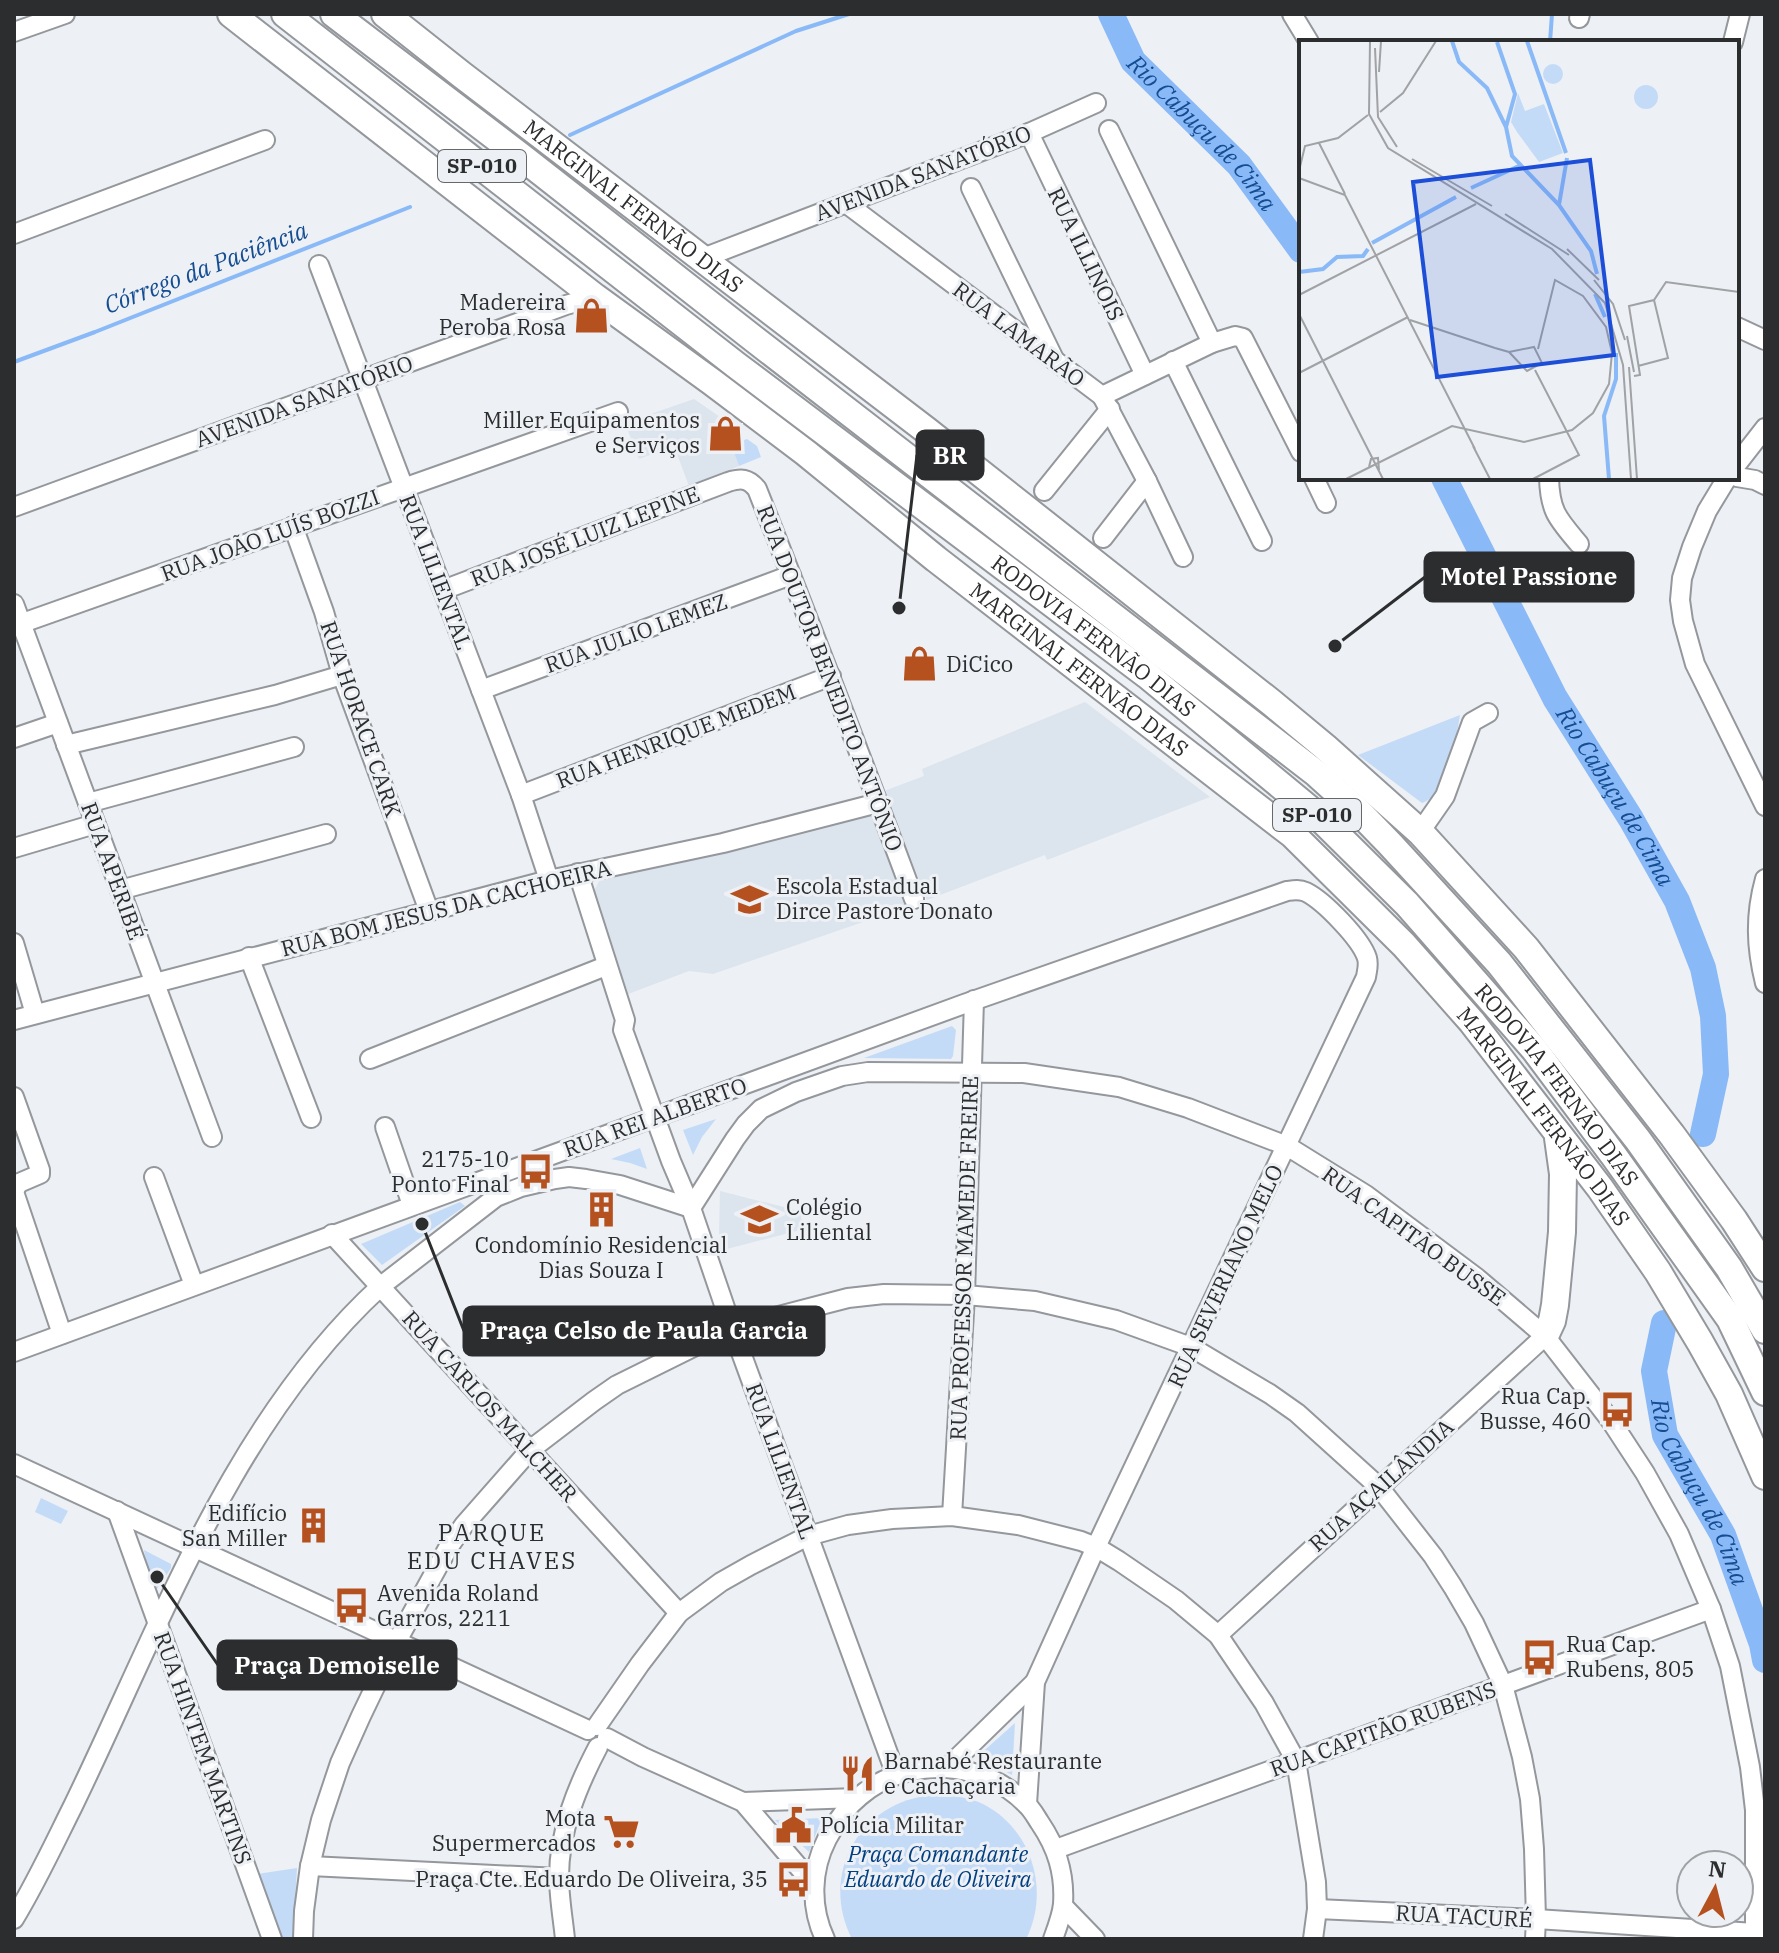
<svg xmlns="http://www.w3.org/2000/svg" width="1779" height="1953" font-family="'IBM Plex Serif',serif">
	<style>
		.built { fill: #dce4ee }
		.green { fill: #c4dbf8 }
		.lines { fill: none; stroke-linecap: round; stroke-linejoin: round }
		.stream { stroke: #8ab9f7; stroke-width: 4 }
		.river { stroke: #8ab9f7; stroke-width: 26 }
		.minor-casing { stroke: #94979b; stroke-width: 22 }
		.highway-casing { stroke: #94979b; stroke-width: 30 }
		.minor { stroke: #fff; stroke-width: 18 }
		.highway { stroke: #fff; stroke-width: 26 }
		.labels { text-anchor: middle; stroke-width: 6; stroke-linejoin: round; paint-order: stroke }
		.shield { fill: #edf0f4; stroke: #666869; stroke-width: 2 }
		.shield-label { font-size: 20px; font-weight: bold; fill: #2c2d2e }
		.street-label { font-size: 22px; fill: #2c2d2e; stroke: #edf0f4 }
		.poi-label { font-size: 22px; fill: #2c2d2e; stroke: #edf0f4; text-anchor: end }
		.park-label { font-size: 22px; font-style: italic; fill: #003f82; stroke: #edf0f4 }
		.water-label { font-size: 24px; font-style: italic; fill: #144d92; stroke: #edf0f4 }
		.neighbourhood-label { font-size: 24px; letter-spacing: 2px; fill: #2c2d2e; stroke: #edf0f4 }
		.inset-river { fill: none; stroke: #8ab9f7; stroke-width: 4 }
		.inset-road { fill: none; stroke: #a0a2a5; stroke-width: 2 }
		.view { fill: #1d4ed8; fill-opacity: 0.15; stroke: #1d4ed8; stroke-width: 4 }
		.inset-edge { fill: none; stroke: #2c2d2e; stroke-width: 4 }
		.leader { fill: none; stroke: #2c2d2e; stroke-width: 3 }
		.callout-dot { fill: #2c2d2e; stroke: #edf0f4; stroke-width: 3 }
		.callout { fill: #2c2d2e; stroke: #2c2d2e; stroke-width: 3 }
		.callout-label { font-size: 24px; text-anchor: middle; font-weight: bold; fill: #fff }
	</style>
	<rect width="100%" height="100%" fill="#edf0f4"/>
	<g class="built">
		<polygon points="694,399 720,417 739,466 689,486 674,446 639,459 625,423"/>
		<polygon points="1085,702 1210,797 1047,860 1045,855 927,900 884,791 924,776 922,769"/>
		<polygon points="872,815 906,907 713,974 689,971 628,994 594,891 599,881"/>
		<polygon points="720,1191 807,1213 801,1217 804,1229 723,1250 719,1237"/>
	</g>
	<g class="green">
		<polygon points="747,439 757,446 761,457 739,466 731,445"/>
		<path d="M1460,715C1456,739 1448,795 1422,803L1358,755Z"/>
		<polygon points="952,1026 956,1030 953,1056 951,1059 864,1058"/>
		<polygon points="716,1119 702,1137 693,1155 683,1130"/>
		<polygon points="640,1148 647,1169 630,1163 611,1159"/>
		<polygon points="460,1202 465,1206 382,1265 361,1244"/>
		<polygon points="41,1498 68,1511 61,1524 35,1512"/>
		<polygon points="144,1550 171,1564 171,1568 157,1589 151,1588"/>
		<polygon points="1015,1723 1012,1775 977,1757"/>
		<path d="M931,1795C949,1795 968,1796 985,1805C1033,1831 1050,1892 1026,1939H852C819,1874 859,1803 931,1795Z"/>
		<polygon points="822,1818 809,1852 775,1820"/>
		<polygon points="297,1868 293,1939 283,1939 257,1874"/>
	</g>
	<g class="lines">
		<g class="stream">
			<polyline points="1550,42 1552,14"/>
			<polyline points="570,135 796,31 849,14"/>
			<polyline points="14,362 95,332 410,207"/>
		</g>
		<g class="river">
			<path id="s1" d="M1111,14L1133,61L1239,165L1301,250"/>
			<path id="s2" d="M1444,478L1555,698L1631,819L1677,901L1703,968L1713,1016L1716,1074L1703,1134"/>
			<path id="s3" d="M1664,1323L1654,1371L1665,1435L1723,1535L1762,1644L1765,1660"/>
		</g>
		<defs>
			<g id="minor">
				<polyline points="1292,14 1309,42"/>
				<polyline points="1579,18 1580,14"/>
				<polyline points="14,32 65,14"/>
				<polyline points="1733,42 1740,14"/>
				<polyline points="1109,130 1212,343"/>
				<polyline points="1029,133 1145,375"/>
				<polyline points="971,188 1054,359"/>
				<polyline points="847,204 1102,396 1212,343 1235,336 1243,338 1301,452"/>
				<polyline points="14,234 265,140"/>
				<polyline points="703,258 1029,133 1096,103"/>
				<polyline points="319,265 521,795 549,880"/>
				<polyline points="1737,327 1765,340"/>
				<polyline points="1173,361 1262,541"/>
				<polyline points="1102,396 1147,481 1183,557"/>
				<polyline points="1737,464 1765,428"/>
				<polyline points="1737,477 1755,480 1765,485"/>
				<polyline points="1314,478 1326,503"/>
				<path d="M1549,478C1550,512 1558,519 1579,544"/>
				<polyline points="1727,478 1707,511 1692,547 1682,578 1680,600 1683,621 1695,664 1765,806"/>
				<polyline points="1044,491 1110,409"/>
				<polyline points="14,507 566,305 595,297"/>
				<polyline points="293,526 324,612 342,675 429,911"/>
				<polyline points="1103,538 1147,481"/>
				<path d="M443,590L728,482C741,478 748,478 757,489C811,625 863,762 914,899"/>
				<polyline points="14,604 212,1137"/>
				<polyline points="14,626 618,412"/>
				<polyline points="481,690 791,575"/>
				<polyline points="14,738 58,723"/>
				<polyline points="66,745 275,695 342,675"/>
				<polyline points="521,795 831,676"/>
				<polyline points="88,803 294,747"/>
				<polyline points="1420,832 1445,796 1472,722 1488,713"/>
				<polyline points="14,848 95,824"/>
				<polyline points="578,873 625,1020 623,1030 671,1161 691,1208 732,1328 896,1775"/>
				<path d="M1765,879C1755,915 1756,947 1765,983"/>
				<polyline points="120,890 326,834"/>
				<polyline points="14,943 35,1014"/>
				<polyline points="249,957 311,1118"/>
				<polyline points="14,1020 549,880 723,843 878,803"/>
				<polyline points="370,1059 606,966"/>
				<polyline points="14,1097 40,1170 40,1174 19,1183 14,1190"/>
				<polyline points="385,1127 412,1205"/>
				<polyline points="154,1177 194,1285"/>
				<polyline points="14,1192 62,1334"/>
				<polyline points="691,1208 735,1139 746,1124 761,1109 796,1092 842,1076 868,1072 1024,1073 1119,1087 1188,1108 1287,1146 1366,1195 1477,1278 1545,1336 1611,1421 1645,1473 1679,1534 1711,1609 1730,1666 1750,1767 1755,1810 1755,1939"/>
				<polyline points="332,1234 679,1613"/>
				<path d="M14,1352L964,1004L1287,891C1294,890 1299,889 1306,892C1324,901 1361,939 1367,958C1369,965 1367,970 1366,977L1096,1547L1035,1682L1027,1804"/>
				<polyline points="14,1464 588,1730"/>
				<polyline points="117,1511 272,1939"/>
				<polyline points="952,1516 965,1295 974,1000"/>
				<polyline points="1218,1635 1545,1336"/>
				<polyline points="597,1726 640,1664 679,1613 721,1582 751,1565 808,1536 848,1525 892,1519 952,1516 1018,1525 1081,1541 1096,1547 1119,1561 1176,1600 1218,1635 1264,1703 1296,1761 1316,1882 1317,1909 1313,1939"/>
				<polyline points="607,1738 643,1757 743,1802 814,1885"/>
				<polyline points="947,1768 1035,1682"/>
				<polyline points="743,1802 857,1798"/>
				<polyline points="1056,1849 1711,1609"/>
				<polyline points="310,1866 559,1878"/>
				<polyline points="1063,1906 1095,1939"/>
				<polyline points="1317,1909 1536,1919 1755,1933"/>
				<path d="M14,1919C36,1883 54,1844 73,1806C159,1629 232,1422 381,1286L496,1197L521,1187L555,1179L569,1177L586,1179L620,1185L691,1208"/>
				<polyline points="303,1939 304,1911 310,1866 321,1820 340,1763 361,1716 397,1641 448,1548 464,1525 530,1450 594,1401 617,1385 732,1328 848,1298 884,1294 965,1295 1035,1301 1116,1320 1191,1347 1270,1394 1297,1413 1379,1487 1433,1556 1453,1587 1474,1623 1503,1685 1522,1757 1530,1799 1534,1849 1536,1919 1535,1939"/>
				<path d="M565,1939C563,1919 559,1897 559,1877C559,1831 577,1787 598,1747"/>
				<path d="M825,1939C810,1907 811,1870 827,1839C835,1824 846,1807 860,1796C907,1756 983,1759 1026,1804C1032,1809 1036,1817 1040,1823C1057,1848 1065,1873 1063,1904C1062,1915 1057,1928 1053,1939"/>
			</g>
			<g id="highway">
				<path id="s4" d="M231,14L595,297L712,382L806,453L936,559L1293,835L1404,945L1472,1022L1600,1188L1658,1272L1700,1342L1729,1394L1765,1476"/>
				<path id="s5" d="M285,14L736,365L1147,675L1319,817L1407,904L1534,1049L1614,1156L1730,1319L1765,1392"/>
				<polyline points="334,14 523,158 754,339 1317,774 1358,811 1390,844 1499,963 1638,1140 1729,1268 1765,1330"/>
				<path id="s6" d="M385,14L462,75L926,430L1272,703L1325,747L1420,832L1526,948L1672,1135L1734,1220L1765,1268"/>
				<polyline points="1545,1336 1552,1321 1555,1305 1562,1232 1563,1174 1558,1138"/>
			</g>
		</defs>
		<use href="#minor" class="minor-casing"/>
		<use href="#highway" class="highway-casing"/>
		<use href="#minor" class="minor"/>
		<use href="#highway" class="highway"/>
	</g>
	<defs>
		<symbol id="shop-bare" viewBox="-9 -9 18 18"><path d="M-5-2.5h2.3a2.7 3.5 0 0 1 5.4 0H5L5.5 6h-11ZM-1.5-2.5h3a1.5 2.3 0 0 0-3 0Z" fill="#b5501f" stroke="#edf0f4" stroke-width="2.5" paint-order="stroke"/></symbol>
		<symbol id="school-bare" viewBox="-9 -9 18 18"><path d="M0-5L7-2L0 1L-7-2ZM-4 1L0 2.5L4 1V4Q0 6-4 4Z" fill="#b5501f" stroke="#edf0f4" stroke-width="2.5" paint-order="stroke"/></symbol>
		<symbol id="bus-bare" viewBox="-9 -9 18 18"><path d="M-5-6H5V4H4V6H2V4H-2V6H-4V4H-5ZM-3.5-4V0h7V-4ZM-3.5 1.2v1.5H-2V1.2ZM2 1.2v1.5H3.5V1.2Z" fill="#b5501f" stroke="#edf0f4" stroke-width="2.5" paint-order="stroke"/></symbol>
		<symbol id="building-bare" viewBox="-9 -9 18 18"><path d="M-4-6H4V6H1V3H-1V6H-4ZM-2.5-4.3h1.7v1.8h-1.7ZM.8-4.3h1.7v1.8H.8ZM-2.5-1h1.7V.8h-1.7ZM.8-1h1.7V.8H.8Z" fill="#b5501f" stroke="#edf0f4" stroke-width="2.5" paint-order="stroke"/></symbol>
		<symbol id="restaurant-bare" viewBox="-9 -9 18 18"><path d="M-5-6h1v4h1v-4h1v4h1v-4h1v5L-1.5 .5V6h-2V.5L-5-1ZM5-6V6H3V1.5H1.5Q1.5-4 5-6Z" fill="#b5501f" stroke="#edf0f4" stroke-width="2.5" paint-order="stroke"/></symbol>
		<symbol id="civic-bare" viewBox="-9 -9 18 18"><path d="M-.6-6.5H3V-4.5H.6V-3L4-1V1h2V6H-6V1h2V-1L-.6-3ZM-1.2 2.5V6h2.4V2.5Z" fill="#b5501f" stroke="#edf0f4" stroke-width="2.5" paint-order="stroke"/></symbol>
		<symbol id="supermarket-bare" viewBox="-9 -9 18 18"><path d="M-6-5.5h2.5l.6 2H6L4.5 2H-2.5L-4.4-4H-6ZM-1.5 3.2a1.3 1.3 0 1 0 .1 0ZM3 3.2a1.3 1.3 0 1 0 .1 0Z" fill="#b5501f" stroke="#edf0f4" stroke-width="2.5" paint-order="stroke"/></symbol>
	</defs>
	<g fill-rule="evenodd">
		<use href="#shop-bare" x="566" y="290" width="51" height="51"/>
		<use href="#shop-bare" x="700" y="408" width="51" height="51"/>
		<use href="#shop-bare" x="894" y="638" width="51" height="51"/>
		<use href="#school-bare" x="724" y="874" width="51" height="51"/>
		<use href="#bus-bare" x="510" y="1146" width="51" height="51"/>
		<use href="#building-bare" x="576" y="1184" width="51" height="51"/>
		<use href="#school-bare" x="734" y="1194" width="51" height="51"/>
		<use href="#bus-bare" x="1592" y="1384" width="51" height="51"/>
		<use href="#building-bare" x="288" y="1500" width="51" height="51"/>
		<use href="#bus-bare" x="326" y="1580" width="51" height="51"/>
		<use href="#bus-bare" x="1514" y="1632" width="51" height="51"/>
		<use href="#restaurant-bare" x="832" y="1748" width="51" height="51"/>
		<use href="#civic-bare" x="768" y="1800" width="51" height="51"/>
		<use href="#supermarket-bare" x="596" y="1806" width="51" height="51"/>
		<use href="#bus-bare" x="768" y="1854" width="51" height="51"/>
	</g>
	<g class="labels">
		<g class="shield">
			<rect x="438" y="150" width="88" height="32" rx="6"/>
			<rect x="1273" y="799" width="88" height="32" rx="6"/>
		</g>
		<g class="shield-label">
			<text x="482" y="173">SP-010</text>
			<text x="1317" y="822">SP-010</text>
		</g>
		<g class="street-label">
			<text transform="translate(923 173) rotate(-21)" y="8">AVENIDA SANATÓRIO</text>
			<text dy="8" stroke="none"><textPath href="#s6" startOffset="314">MARGINAL FERNÃO DIAS</textPath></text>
			<text transform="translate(1086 254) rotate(64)" y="8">RUA ILLINOIS</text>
			<text transform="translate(1019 334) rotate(37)" y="8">RUA LAMARÃO</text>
			<text transform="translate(304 401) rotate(-20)" y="8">AVENIDA SANATÓRIO</text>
			<text transform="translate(270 535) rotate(-20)" y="8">RUA JOÃO LUÍS BOZZI</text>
			<text transform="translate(585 536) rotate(-21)" y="8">RUA JOSÉ LUIZ LEPINE</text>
			<text transform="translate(436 572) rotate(69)" y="8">RUA LILIENTAL</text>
			<text transform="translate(636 633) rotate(-20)" y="8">RUA JULIO LEMEZ</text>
			<text dy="8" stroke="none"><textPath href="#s5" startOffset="1020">RODOVIA FERNÃO DIAS</textPath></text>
			<text dy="8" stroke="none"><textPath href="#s4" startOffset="1072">MARGINAL FERNÃO DIAS</textPath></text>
			<text transform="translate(830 678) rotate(69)" y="8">RUA DOUTOR BENEDITO ANTÔNIO</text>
			<text transform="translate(361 719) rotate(71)" y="8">RUA HORACE CARK</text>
			<text transform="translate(676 736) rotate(-21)" y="8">RUA HENRIQUE MEDEM</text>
			<text transform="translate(113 871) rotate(70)" y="8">RUA APERIBÉ</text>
			<text transform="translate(446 908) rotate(-14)" y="8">RUA BOM JESUS DA CACHOEIRA</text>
			<text dy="8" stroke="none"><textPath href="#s5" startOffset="1668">RODOVIA FERNÃO DIAS</textPath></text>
			<text transform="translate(655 1117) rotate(-20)" y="8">RUA REI ALBERTO</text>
			<text dy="8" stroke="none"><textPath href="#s4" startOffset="1720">MARGINAL FERNÃO DIAS</textPath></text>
			<text transform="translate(1414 1236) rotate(36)" y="8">RUA CAPITÃO BUSSE</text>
			<text transform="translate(964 1258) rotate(-88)" y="8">RUA PROFESSOR MAMEDE FREIRE</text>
			<text transform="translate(1225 1276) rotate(-65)" y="8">RUA SEVERIANO MELO</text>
			<text transform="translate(490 1406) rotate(48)" y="8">RUA CARLOS MALCHER</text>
			<text transform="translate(781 1461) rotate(70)" y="8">RUA LILIENTAL</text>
			<text transform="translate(1381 1485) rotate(-42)" y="8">RUA AÇAILÂNDIA</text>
			<text transform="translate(1383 1729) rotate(-20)" y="8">RUA CAPITÃO RUBENS</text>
			<text transform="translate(203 1748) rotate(70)" y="8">RUA HINTEM MARTINS</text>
			<text transform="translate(1464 1916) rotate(3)" y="8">RUA TACURÉ</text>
		</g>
		<g class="poi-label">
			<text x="566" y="310">Madereira<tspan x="566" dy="25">Peroba Rosa</tspan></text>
			<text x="700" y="428">Miller Equipamentos<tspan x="700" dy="25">e Serviços</tspan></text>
			<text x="946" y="672" text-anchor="start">DiCico</text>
			<text x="776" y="894" text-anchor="start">Escola Estadual<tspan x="776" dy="25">Dirce Pastore Donato</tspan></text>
			<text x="509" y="1167">2175-10<tspan x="509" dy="25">Ponto Final</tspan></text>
			<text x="786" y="1215" text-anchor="start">Colégio<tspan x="786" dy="25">Liliental</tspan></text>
			<text x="601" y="1253" text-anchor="middle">Condomínio Residencial<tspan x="601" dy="25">Dias Souza I</tspan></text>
			<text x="1591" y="1404">Rua Cap.<tspan x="1591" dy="25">Busse, 460</tspan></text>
			<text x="287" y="1521">Edifício<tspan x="287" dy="25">San Miller</tspan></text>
			<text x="377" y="1601" text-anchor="start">Avenida Roland<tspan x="377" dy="25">Garros, 2211</tspan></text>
			<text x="1566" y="1652" text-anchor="start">Rua Cap.<tspan x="1566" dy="25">Rubens, 805</tspan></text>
			<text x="884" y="1769" text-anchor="start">Barnabé Restaurante<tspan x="884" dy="25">e Cachaçaria</tspan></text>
			<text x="596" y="1826">Mota<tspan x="596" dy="25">Supermercados</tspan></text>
			<text x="820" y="1833" text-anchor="start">Polícia Militar</text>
			<text x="768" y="1887">Praça Cte. Eduardo De Oliveira, 35</text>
		</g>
		<g class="park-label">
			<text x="938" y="1862">Praça Comandante<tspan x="938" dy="25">Eduardo de Oliveira</tspan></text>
		</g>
		<g class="water-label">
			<text dy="8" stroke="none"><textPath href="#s1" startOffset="152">Rio Cabuçu de Cima</textPath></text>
			<text transform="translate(206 268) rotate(-21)" y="8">Córrego da Paciência</text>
			<text dy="8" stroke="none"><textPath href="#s2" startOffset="362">Rio Cabuçu de Cima</textPath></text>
			<text dy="8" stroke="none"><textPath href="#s3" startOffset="180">Rio Cabuçu de Cima</textPath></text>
		</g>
		<g class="neighbourhood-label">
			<text x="492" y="1541">PARQUE<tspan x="492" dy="28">EDU CHAVES</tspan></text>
		</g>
	</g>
	<g transform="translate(1299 40)">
		<rect width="440" height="440" fill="#edf0f4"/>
		<path d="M244 34a10 10 0 1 1 20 0a10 10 0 1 1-20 0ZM335 57a12 12 0 1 1 24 0a12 12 0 1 1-24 0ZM219,53L226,71L245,64L264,113L240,122L218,92L212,82Z" fill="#c4dbf8"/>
		<path class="inset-river" d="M153,1L160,22L188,48L207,87L213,116L260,165L292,211L298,234M228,1L267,113M198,2L216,54L207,87M172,148L222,125M260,165L268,118M73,203L157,157M0,232L24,229L38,217L64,216L69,209M296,254L306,277M310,439L305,376L317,339V313"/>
		<path class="inset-road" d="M71,1L70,74L89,108L253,209L306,263L324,325L332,439M76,8L79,77L98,107M80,32L82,1M81,72L104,53L137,1M20,103L46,154M113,119L193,166M0,131L6,106L39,98L69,75M0,138L46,155L176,409M206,174L270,215M268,209L300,240M295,240L314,264L326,300M0,255L177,164M0,274L84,439M111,280L196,308M328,296L335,332M196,308L210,312L228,331L243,323L235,307L210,312M339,326L369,318L355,260M330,327L338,439M0,333L109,277M335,336L341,335L330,266L355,260L367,242L440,252M174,406L191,439M70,427L72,419L79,418L80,430M47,439L153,386L225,402L273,390L294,373L310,344L313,313L307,287L284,256L256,240L239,309M234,439L280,415L236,330"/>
		<path class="view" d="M291,120L315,315L138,337L114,142Z"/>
		<rect width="440" height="440" class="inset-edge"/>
	</g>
	<path class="leader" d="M899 608L917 455M1335 646L1425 577M422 1224L464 1331M157 1577L218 1665"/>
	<g class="callout-dot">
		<circle cx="899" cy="608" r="8"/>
		<circle cx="1335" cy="646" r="8"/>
		<circle cx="422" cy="1224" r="8"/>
		<circle cx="157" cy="1577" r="8"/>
	</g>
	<g class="callout">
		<rect x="917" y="431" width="66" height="48" rx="8"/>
		<rect x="1425" y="553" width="208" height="48" rx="8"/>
		<rect x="464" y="1307" width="360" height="48" rx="8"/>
		<rect x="218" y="1641" width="238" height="48" rx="8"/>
	</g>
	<g class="callout-label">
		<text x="950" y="464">BR</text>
		<text x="1529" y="585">Motel Passione</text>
		<text x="644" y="1339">Praça Celso de Paula Garcia</text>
		<text x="337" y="1674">Praça Demoiselle</text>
	</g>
	<rect width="1779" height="1953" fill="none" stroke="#2c2d2e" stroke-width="32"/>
	<g transform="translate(1715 1889) rotate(7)"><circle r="38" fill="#edf0f4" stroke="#a0a2a5" stroke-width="2"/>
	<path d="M0-6L14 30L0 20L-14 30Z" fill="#b5501f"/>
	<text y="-12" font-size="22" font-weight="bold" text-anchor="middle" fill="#2c2d2e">N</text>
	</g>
</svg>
